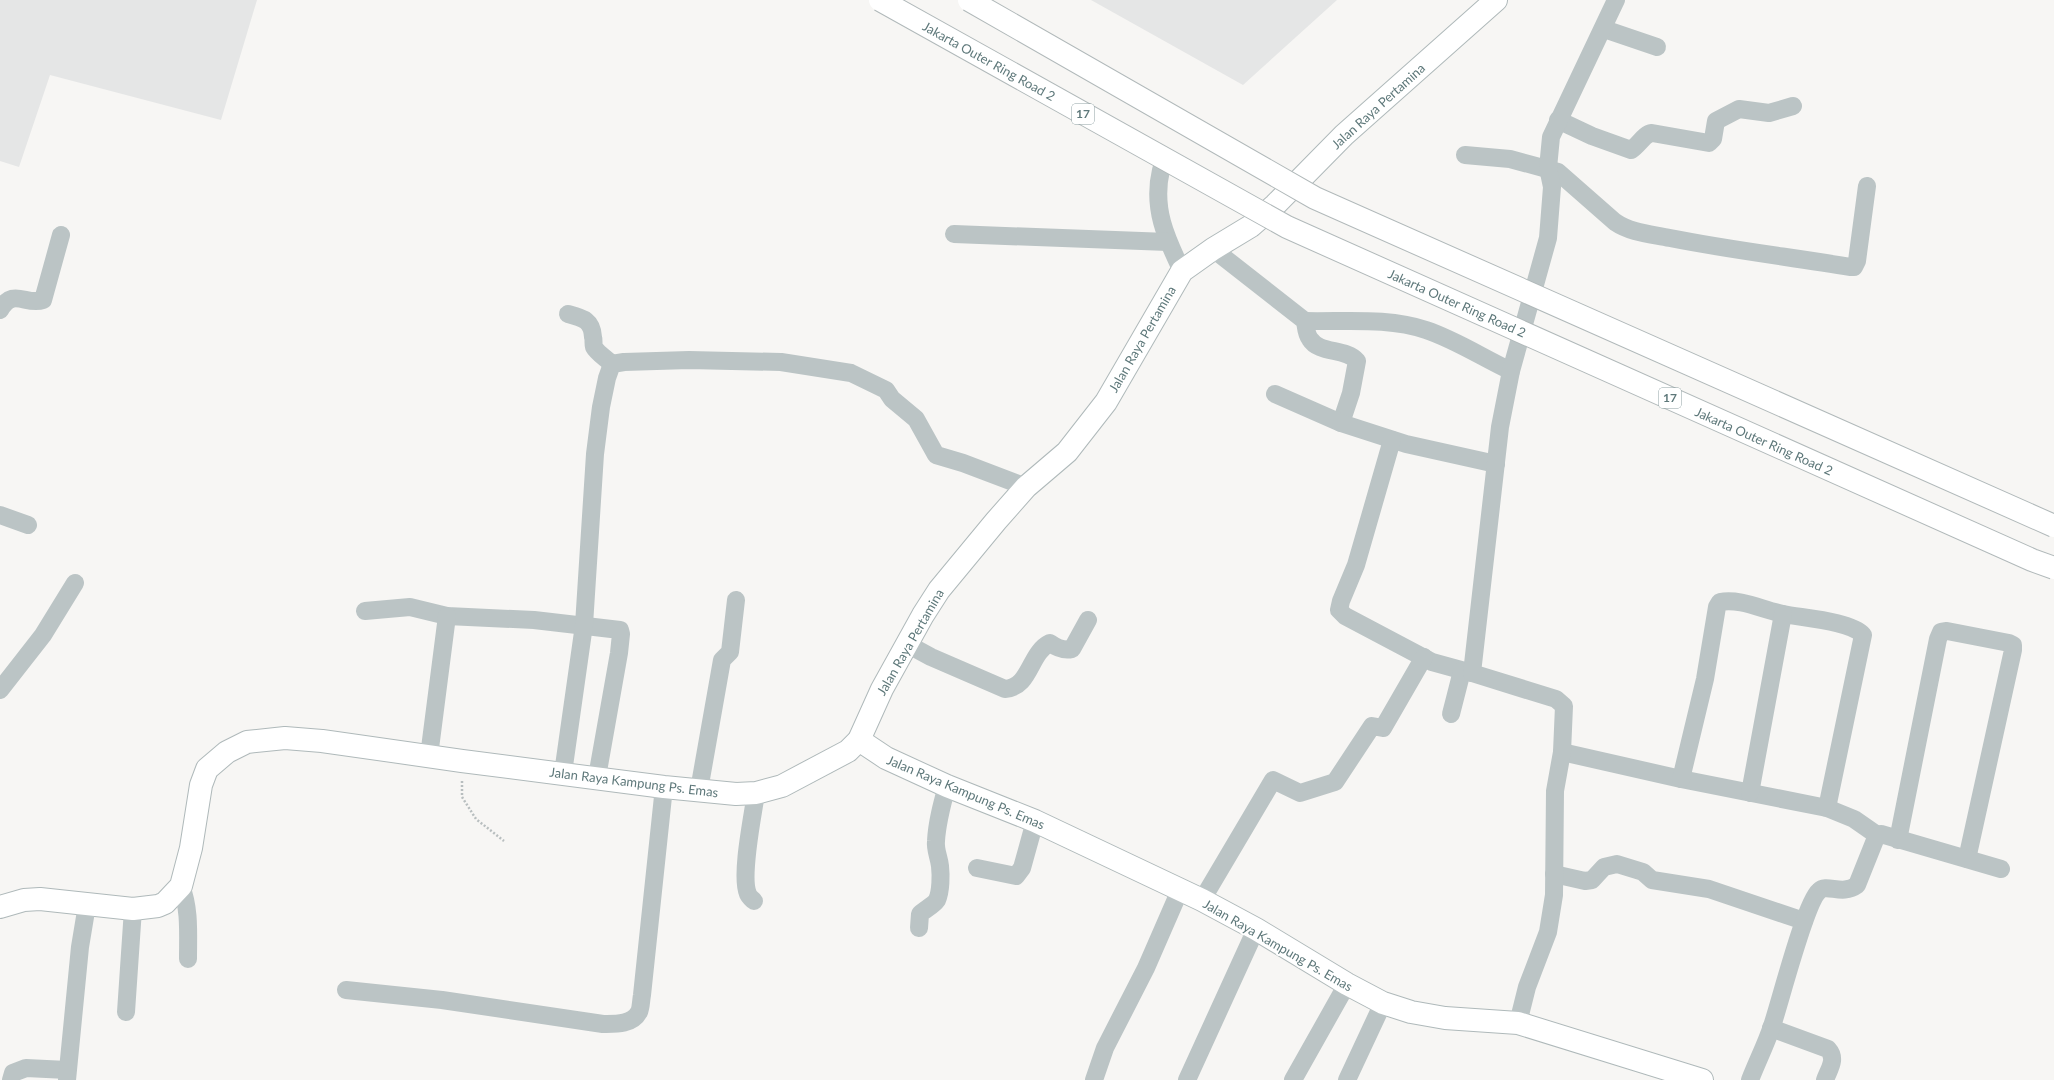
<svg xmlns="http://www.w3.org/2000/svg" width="2054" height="1080" font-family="Lato,sans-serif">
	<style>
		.built { fill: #e5e6e6 }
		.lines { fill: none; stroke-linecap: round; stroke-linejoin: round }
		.major-casing { stroke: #afb9ba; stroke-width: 24 }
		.path { stroke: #b8bebf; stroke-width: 2.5; stroke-dasharray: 2 2; stroke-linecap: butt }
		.minor { stroke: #bbc4c5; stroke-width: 18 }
		.major { stroke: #fff; stroke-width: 22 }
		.highway-bridge-casing { stroke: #b1b9ba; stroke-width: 24; stroke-linecap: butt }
		.highway-bridge { stroke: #fff; stroke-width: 22 }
		.labels { text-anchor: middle; stroke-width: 4; stroke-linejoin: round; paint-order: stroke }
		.shield { fill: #fff; stroke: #8ea0a2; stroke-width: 1 }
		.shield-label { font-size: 12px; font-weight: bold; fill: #5e787a }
		.street-label { font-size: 13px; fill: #5e787a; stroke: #fff }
	</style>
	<rect width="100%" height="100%" fill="#f7f6f4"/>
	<g class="built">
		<polygon points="0,0 257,0 221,120 50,75 19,167 0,161"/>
		<polygon points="1091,0 1337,0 1243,85"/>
	</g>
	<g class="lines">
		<defs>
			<g id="major">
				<polyline points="859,740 886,758 947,786 1035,821 1202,900 1256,929 1347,984 1383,1003 1411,1012 1445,1018 1518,1023 1702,1080"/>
				<polyline points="0,907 24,900 40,899 133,909 158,906 165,903 181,886 191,848 201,785 207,769 227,752 247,742 285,738 322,741 462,761 664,787 736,794 756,793 782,786 848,751 859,740 882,689 923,615 939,590 996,521 1026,487 1067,452 1106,402 1182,271 1213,249 1251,226 1275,205 1344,135 1496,0"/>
			</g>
		</defs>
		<use href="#major" class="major-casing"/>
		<polyline class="path" points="462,781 462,797 476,819 504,841"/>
		<g class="minor">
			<polyline points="1604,29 1657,47"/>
			<path d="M1558,120L1592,136L1631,150C1639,145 1644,134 1652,133L1709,143L1713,139L1716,121L1739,109L1769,113L1793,106"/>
			<path d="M1465,155L1510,159L1558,172L1615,222C1631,233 1651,234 1670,238C1730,250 1791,257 1851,267H1854L1857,261L1867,186"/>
			<path d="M1161,170C1152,208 1166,238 1182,271"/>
			<polyline points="954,234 1168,242"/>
			<path d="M1213,249L1305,321C1306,327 1306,334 1310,339C1319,354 1346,348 1357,361L1351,393L1341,423"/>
			<path d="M0,310C13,287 26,306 43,300L61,235"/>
			<path d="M568,314C583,318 592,320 593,337C594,340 593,344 594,347C597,353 607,359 612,364"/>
			<path d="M1305,321C1344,322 1389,317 1426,330C1456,340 1483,358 1511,371"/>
			<polyline points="1275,394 1341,423 1406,444 1496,464"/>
			<polyline points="1392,440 1356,565 1341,601 1339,610 1345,616 1432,662 1472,673"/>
			<polyline points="0,515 28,525"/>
			<polyline points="365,611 410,607 447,616 534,620 620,630 621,634 619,653 597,777"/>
			<path d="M907,644L931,657L1005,689C1031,687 1029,653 1050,643C1057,648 1064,651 1072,649L1088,620"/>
			<polyline points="0,690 43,635 75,583"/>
			<polyline points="1451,714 1462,671"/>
			<polyline points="1562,752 1681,779 1827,808 1854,819 1877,835"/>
			<polyline points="429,756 447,616"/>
			<polyline points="563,773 584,625 595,454 601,407 607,378 612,364 624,362 689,360 781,362 851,373 886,390 892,399 916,419 936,455 963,463 1026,487"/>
			<path d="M1681,779L1705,679L1717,607L1720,602C1740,598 1763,610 1783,614C1802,618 1851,621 1863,635L1827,808"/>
			<polyline points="699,790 722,660 730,652 736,600"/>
			<polyline points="1750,793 1783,614"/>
			<polyline points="1898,840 1938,639 1941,632 1947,631 2009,643 2013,645 2013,650 1967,859"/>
			<polyline points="977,868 1016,876 1022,868 1035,821"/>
			<polyline points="1554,874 1585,881 1592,880 1604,867 1617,864 1643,872 1652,880 1709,889 1804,921"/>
			<path d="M181,886C190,909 188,934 188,959"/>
			<polyline points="1202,900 1273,780 1300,793 1335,782 1372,726 1383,728 1424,657"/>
			<path d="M754,901C752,899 749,897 748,894C740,876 753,815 756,793"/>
			<path d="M919,928L920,914C925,909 933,906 937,900C941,891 941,875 940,866C939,857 935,850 936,841C937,822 942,804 947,786"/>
			<path d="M346,990L442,1000L603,1024C615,1024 632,1025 639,1012C641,1008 641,1000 642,995L664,787"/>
			<polyline points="126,1012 133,909"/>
			<polyline points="1518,1023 1527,987 1548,932 1554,895 1555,791 1562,752 1564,706 1556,699 1472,673 1500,427 1511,371 1548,238 1552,187 1548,168 1551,137 1616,0"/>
			<path d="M1771,1028L1828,1049C1837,1059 1829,1069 1825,1080"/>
			<polyline points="11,1080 13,1073 26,1068 67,1070"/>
			<polyline points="67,1080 80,947 87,905"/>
			<polyline points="1094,1080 1105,1048 1146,968 1180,890"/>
			<polyline points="1187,1080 1256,929"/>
			<polyline points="1293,1080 1347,984"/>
			<polyline points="1347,1080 1383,1003"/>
			<path d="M1750,1080C1757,1062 1766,1044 1772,1026C1780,1003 1805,903 1819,891C1827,883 1842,896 1857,885L1877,835L1881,834L2001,869"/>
		</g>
		<use href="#major" class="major"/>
		<defs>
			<g id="highway-bridge">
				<polyline points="880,0 1287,227 2032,560 2054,568"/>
				<polyline points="969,0 1315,198 2054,526"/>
			</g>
		</defs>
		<use href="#highway-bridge" class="highway-bridge-casing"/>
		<use href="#highway-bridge" class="highway-bridge"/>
	</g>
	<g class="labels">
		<g class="shield">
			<rect x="1072" y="104" width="22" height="20" rx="3"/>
			<rect x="1659" y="388" width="22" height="20" rx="3"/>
		</g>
		<g class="shield-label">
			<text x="1083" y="118">17</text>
			<text x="1670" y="402">17</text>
		</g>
		<g class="street-label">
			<text transform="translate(989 61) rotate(29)" y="5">Jakarta Outer Ring Road 2</text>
			<text transform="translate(1378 106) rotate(-42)" y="5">Jalan Raya Pertamina</text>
			<text transform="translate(1457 303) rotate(24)" y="5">Jakarta Outer Ring Road 2</text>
			<text transform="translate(1142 339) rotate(-60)" y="5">Jalan Raya Pertamina</text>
			<text transform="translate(1764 441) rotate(24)" y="5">Jakarta Outer Ring Road 2</text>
			<text transform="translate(910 642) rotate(-60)" y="5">Jalan Raya Pertamina</text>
			<text transform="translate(634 782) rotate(7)" y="5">Jalan Raya Kampung Ps. Emas</text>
			<text transform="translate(966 792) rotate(23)" y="5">Jalan Raya Kampung Ps. Emas</text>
			<text transform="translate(1278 945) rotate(30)" y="5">Jalan Raya Kampung Ps. Emas</text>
		</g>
	</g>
</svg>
